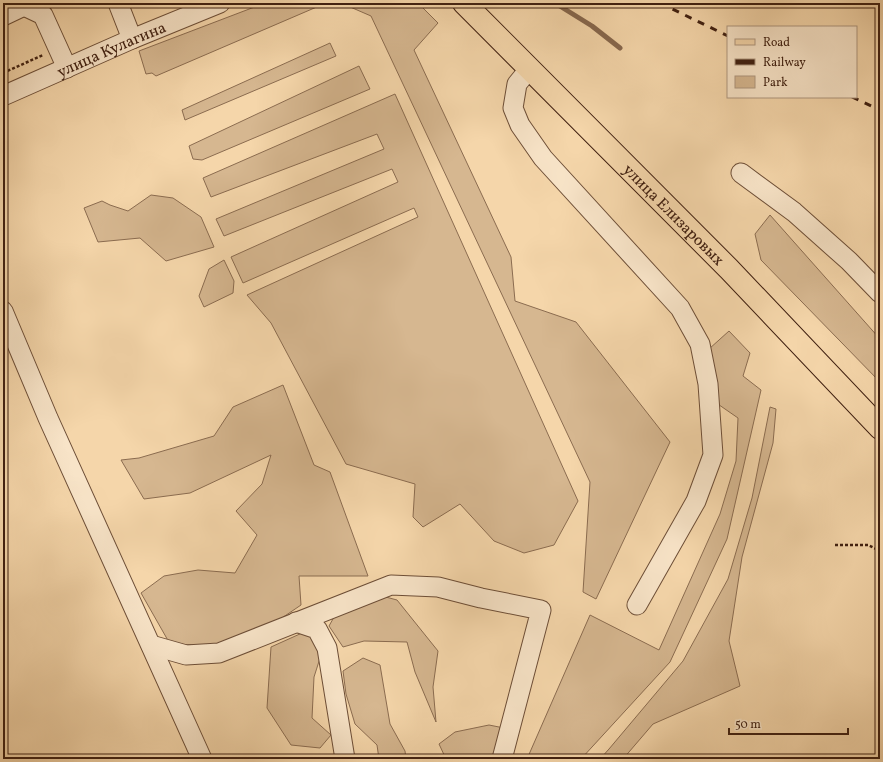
<svg xmlns="http://www.w3.org/2000/svg" width="883" height="762" font-family="Vollkorn,serif">
	<style>
		.green { fill: #d6b790; stroke: #8b6c50 }
		.lines { fill: none; stroke-linecap: round; stroke-linejoin: round }
		.stream { stroke: #87684e; stroke-width: 5 }
		.minor-casing { stroke: #6d4e37; stroke-width: 21 }
		.major-casing { stroke: #402011; stroke-width: 24 }
		.path { stroke: #402011; stroke-width: 2.5; stroke-dasharray: 3 2; stroke-linecap: butt }
		.minor { stroke: #f8e4c8; stroke-width: 19 }
		.major { stroke: #f5d6aa; stroke-width: 22 }
		.rail { stroke: #402011; stroke-width: 3; stroke-dasharray: 7 7; stroke-linecap: butt }
		.labels { text-anchor: middle; stroke-width: 3.5; stroke-linejoin: round; paint-order: stroke }
		.street-label { font-size: 16px; fill: #402011; stroke: #f8e4c8 }
	</style>
	<rect width="100%" height="100%" fill="#f5d6aa"/>
	<filter id="stains"><feTurbulence type="fractalNoise" baseFrequency=".005" numOctaves="4"/><feColorMatrix values="0 0 0 0 .2 0 0 0 0 .09 0 0 0 0 .02 0 0 0 .5 -.17"/></filter>
	<radialGradient id="worn" r=".72"><stop offset=".6" stop-color="#630" stop-opacity="0"/><stop offset="1" stop-color="#630" stop-opacity=".3"/></radialGradient>
	<g class="green">
		<polygon points="265,3 326,3 156,76 152,73 146,74 139,51"/>
		<polygon points="341,3 418,3 438,23 414,50 511,257 515,301 576,322 670,442 596,599 583,592 590,482 371,16"/>
		<polygon points="330,43 336,56 185,120 182,110"/>
		<polygon points="359,66 370,89 202,160 193,159 189,146"/>
		<polygon points="395,94 578,501 554,545 524,553 494,541 460,504 423,527 413,517 415,484 346,464 271,323 247,295 418,217 414,208 243,283 231,257 398,182 392,169 224,236 216,219 384,149 377,134 211,197 203,178"/>
		<polygon points="151,195 173,198 201,217 214,247 166,261 140,238 98,242 84,208 102,201 110,205 128,211"/>
		<polygon points="770,215 880,339 880,382 761,260 755,234"/>
		<polygon points="224,260 234,281 233,293 204,307 199,296 209,269"/>
		<polygon points="729,331 750,353 743,376 761,390 727,539 670,662 581,759 527,759 590,615 659,650 720,514 736,461 738,418 712,400 709,349"/>
		<polygon points="283,385 314,465 330,472 368,576 299,576 301,605 273,624 220,646 170,644 141,593 164,576 198,570 235,573 257,535 236,511 262,484 271,455 190,493 144,499 121,460 139,458 214,436 233,407"/>
		<polygon points="770,407 776,409 773,443 742,557 729,641 740,686 653,724 623,759 600,759 609,749 683,661 728,579 752,498"/>
		<polygon points="382,596 397,600 438,651 433,687 436,722 415,672 407,642 364,641 343,647 329,626 338,610"/>
		<polygon points="302,633 318,640 321,655 314,677 312,718 331,735 320,748 291,745 267,708 271,647"/>
		<polygon points="363,658 380,665 390,724 405,751 406,759 379,759 377,745 355,724 346,694 343,671"/>
		<polygon points="489,725 504,728 494,759 446,759 439,744 455,732"/>
	</g>
	<g class="lines">
		<polyline class="stream" points="555,3 592,26 620,48"/>
		<defs>
			<g id="minor">
				<polyline points="23,3 24,6 43,15 67,68"/>
				<polyline points="118,3 132,39"/>
				<polyline points="3,16 24,6"/>
				<polyline points="530,68 517,84 513,108 520,125 543,158 680,308 700,344 708,384 713,455 696,501 637,605"/>
				<path id="s1" d="M3,96L132,39L220,3"/>
				<polyline points="741,173 794,212 849,261 880,293"/>
				<polyline points="3,311 48,418 202,759"/>
				<polyline points="296,622 317,629 327,648 345,759"/>
				<polyline points="151,645 186,655 219,653 391,585 438,587 481,598 541,610 502,759"/>
			</g>
			<g id="major">
				<path id="s2" d="M464,3L729,269L880,428"/>
			</g>
		</defs>
		<use href="#minor" class="minor-casing"/>
		<use href="#major" class="major-casing"/>
		<g class="path">
			<polyline points="3,73 43,55"/>
			<polyline points="835,545 868,545 880,551"/>
		</g>
		<use href="#minor" class="minor"/>
		<use href="#major" class="major"/>
		<g class="rail">
			<polyline points="660,3 728,36"/>
			<polyline points="852,97 880,110"/>
		</g>
	</g>
	<g class="labels">
		<g class="street-label">
			<text dy="6" stroke="none"><textPath href="#s1" startOffset="118">улица Кулагина</textPath></text>
			<text dy="6" stroke="none"><textPath href="#s2" startOffset="298">улица Елизаровых</textPath></text>
		</g>
	</g>
	<rect width="883" height="762" fill="none" stroke="#f5d6aa" stroke-width="16"/>
	<rect x="4" y="4" width="875" height="754" fill="none" stroke="#402011" stroke-width="2"/>
	<rect x="8" y="8" width="867" height="746" fill="none" stroke="#402011"/>
	<rect x="727" y="26" width="130" height="72" fill="#f8e4c8" stroke="#ae967f"/>
	<rect x="735" y="39" width="20" height="6" fill="#f5d6aa" stroke="#ae967f"/>
	<text x="763" y="46" font-size="12" fill="#402011">Road</text>
	<rect x="735" y="59" width="20" height="6" fill="#402011" stroke="#ae967f"/>
	<text x="763" y="66" font-size="12" fill="#402011">Railway</text>
	<rect x="735" y="76" width="20" height="12" fill="#d6b790" stroke="#ae967f"/>
	<text x="763" y="86" font-size="12" fill="#402011">Park</text>
	<path d="M729 728v6h119v-6" fill="none" stroke="#402011" stroke-width="2"/>
	<text x="735" y="728" font-size="12" fill="#402011" stroke="#f8e4c8" stroke-width="3" paint-order="stroke">50 m</text>
	<rect width="100%" height="100%" filter="url(#stains)"/>
	<rect width="100%" height="100%" fill="url(#worn)"/>
</svg>
